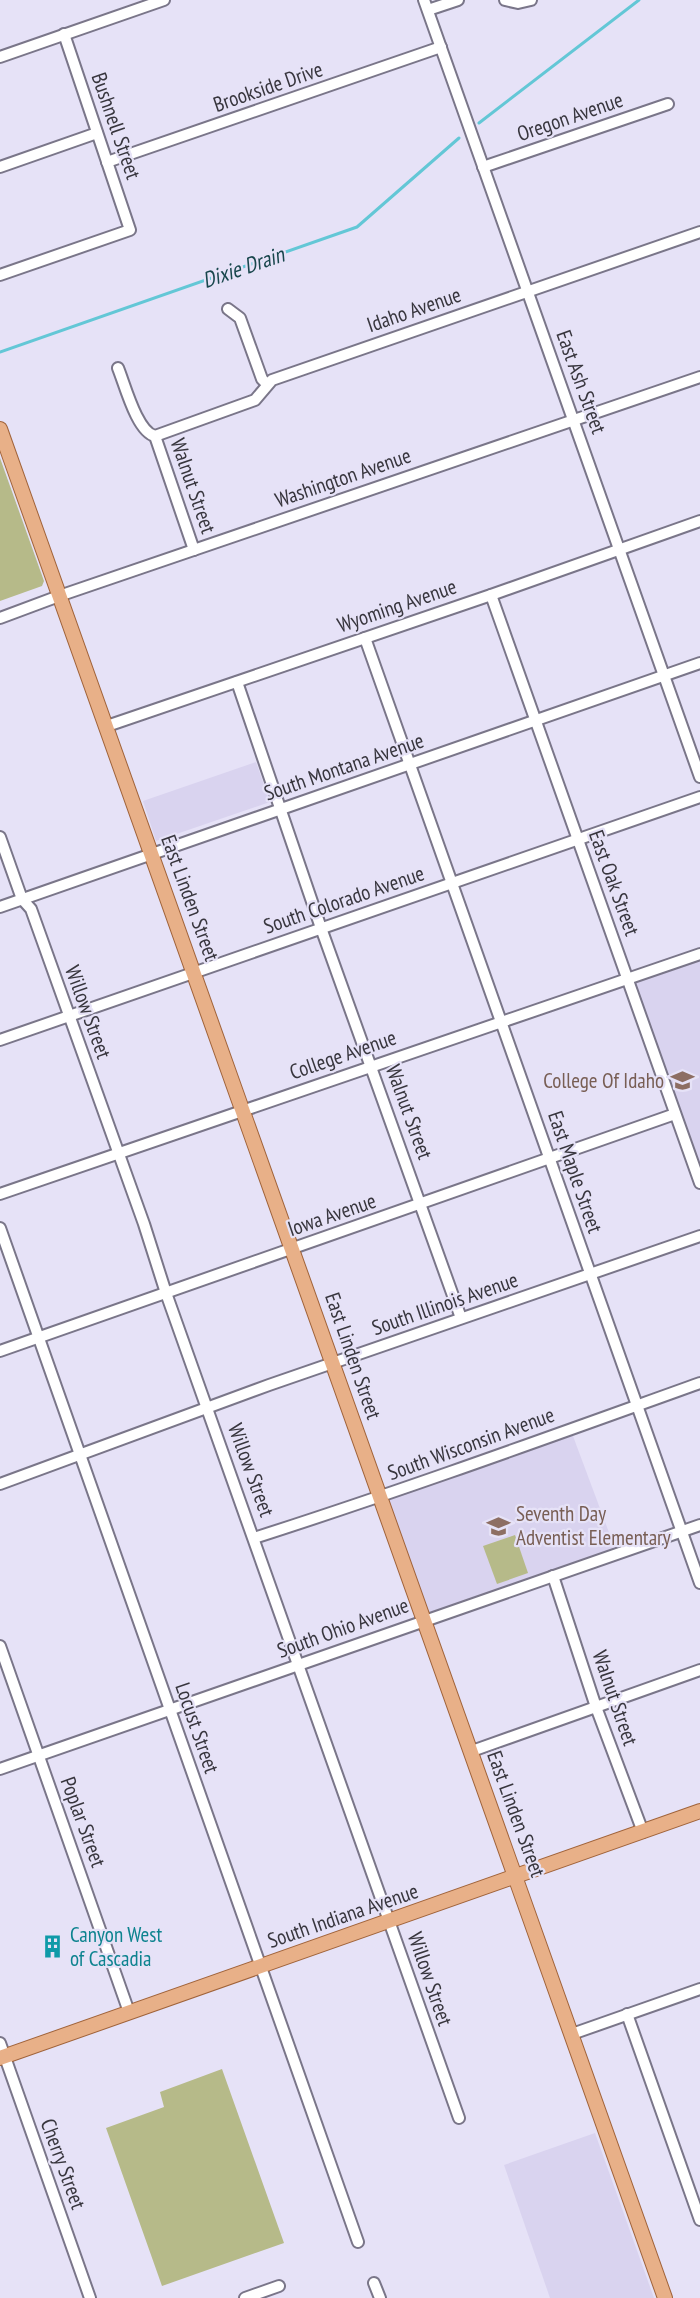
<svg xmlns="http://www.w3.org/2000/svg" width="700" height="2298" font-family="'PT Sans Narrow',sans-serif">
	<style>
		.built { fill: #d9d3ef }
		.green { fill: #b6ba89 }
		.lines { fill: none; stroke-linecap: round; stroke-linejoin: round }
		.stream { stroke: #63c7d6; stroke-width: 3 }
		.minor-casing { stroke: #7a7689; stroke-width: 14 }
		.major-casing { stroke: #a0633a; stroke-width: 16 }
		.minor { stroke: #fff; stroke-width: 10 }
		.major { stroke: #e8b088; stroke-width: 14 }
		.labels { text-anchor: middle; stroke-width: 4.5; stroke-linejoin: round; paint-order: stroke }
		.street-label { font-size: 21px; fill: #38363e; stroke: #e6e2f7 }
		.education-label { font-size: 21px; fill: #785e54; stroke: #e6e2f7; text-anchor: end }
		.culture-label { font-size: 21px; fill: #0d838f; stroke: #e6e2f7; text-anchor: start }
		.water-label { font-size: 22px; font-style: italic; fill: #18464c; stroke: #e6e2f7 }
	</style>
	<rect width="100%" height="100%" fill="#e6e2f7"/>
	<g class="built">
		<polygon points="256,762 270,802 156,841 143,801"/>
		<polygon points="700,954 700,1183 627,978"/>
		<polygon points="570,1428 617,1554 424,1620 381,1497"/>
		<polygon points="595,2133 654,2298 550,2298 504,2165"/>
	</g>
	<g class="green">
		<polygon points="0,458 44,581 42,586 0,601"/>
		<polygon points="515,1535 528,1573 497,1584 483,1546"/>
		<polygon points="222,2069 284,2243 162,2286 106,2128 164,2107 160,2092"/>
	</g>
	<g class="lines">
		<g class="stream">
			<polyline points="479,123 639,0"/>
			<polyline points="0,352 357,227 459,138"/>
		</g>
		<defs>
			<g id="minor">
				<polyline points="424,0 700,777"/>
				<polyline points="505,0 518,3 531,0"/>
				<polyline points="428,10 458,0"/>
				<polyline points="0,57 164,0"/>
				<polyline points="107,162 441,47"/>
				<polyline points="0,167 97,133"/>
				<polyline points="483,167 668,104"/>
				<polyline points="0,275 130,230 64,34"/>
				<polyline points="228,309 240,318 262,379 267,384"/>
				<path d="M118,368C125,385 137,432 155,436L255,400L272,380L700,232"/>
				<polyline points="155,436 194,550"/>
				<polyline points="491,595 700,1183"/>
				<polyline points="0,618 59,596 700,377"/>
				<polyline points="365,638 700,1583"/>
				<polyline points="237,682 321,928 461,1318"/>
				<polyline points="107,726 491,595 700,521"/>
				<polyline points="0,837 22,899 31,909 144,1224 166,1293 459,2118"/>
				<polyline points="0,907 700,663"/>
				<polyline points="0,1040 700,797"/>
				<polyline points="0,1194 700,954"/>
				<polyline points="0,1228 358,2242"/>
				<polyline points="0,1351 675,1114"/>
				<polyline points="0,1484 269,1385 700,1236"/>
				<path d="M254,1538C404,1490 552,1436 700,1383"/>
				<polyline points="553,1576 596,1707 643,1832"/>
				<polyline points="0,1646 129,2012"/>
				<polyline points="472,1751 700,1670"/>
				<polyline points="0,1769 700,1525"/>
				<polyline points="627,2014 700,2220"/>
				<polyline points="572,2034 700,1989"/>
				<polyline points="0,2043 90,2298"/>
				<polyline points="374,2283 380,2298"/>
				<polyline points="245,2298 279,2286"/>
			</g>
			<g id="major">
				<polyline points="0,429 665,2298"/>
				<polyline points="0,2058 700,1811"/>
			</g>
		</defs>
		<use href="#minor" class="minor-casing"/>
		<use href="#major" class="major-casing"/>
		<use href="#minor" class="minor"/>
		<use href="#major" class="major"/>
	</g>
	<defs>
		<symbol id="university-bare" viewBox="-9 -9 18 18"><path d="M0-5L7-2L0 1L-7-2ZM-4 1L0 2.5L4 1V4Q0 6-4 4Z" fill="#8d6e63" stroke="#e6e2f7" stroke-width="2.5" paint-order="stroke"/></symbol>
		<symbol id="school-bare" viewBox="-9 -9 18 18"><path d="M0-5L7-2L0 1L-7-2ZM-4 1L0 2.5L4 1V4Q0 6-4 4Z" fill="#8d6e63" stroke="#e6e2f7" stroke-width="2.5" paint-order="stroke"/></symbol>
		<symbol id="building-bare" viewBox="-9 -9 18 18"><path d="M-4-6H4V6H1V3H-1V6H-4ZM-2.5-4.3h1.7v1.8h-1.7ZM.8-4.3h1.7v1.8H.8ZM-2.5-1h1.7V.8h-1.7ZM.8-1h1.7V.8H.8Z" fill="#0f9aa8" stroke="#e6e2f7" stroke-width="2.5" paint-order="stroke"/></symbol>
	</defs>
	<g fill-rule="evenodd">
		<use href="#university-bare" x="666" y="1064" width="33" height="33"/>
		<use href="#school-bare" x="482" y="1510" width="33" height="33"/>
		<use href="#building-bare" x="36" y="1930" width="33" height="33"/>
	</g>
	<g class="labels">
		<g class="street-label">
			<text transform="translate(268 87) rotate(-19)" y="7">Brookside Drive</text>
			<text transform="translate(570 117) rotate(-19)" y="7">Oregon Avenue</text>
			<text transform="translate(116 126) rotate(71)" y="7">Bushnell Street</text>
			<text transform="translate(414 310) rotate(-19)" y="7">Idaho Avenue</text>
			<text transform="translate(581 382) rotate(70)" y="7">East Ash Street</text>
			<text transform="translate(343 478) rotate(-19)" y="7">Washington Avenue</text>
			<text transform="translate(193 486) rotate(71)" y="7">Walnut Street</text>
			<text transform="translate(397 606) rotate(-19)" y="7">Wyoming Avenue</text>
			<text transform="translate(344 767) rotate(-19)" y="7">South Montana Avenue</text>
			<text transform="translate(614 883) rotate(70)" y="7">East Oak Street</text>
			<text transform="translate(190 898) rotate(70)" y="7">East Linden Street</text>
			<text transform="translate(344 900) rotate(-19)" y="7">South Colorado Avenue</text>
			<text transform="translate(88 1012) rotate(70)" y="7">Willow Street</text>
			<text transform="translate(343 1055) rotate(-19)" y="7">College Avenue</text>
			<text transform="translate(409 1112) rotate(70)" y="7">Walnut Street</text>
			<text transform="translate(575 1172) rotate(71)" y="7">East Maple Street</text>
			<text transform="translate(332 1215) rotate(-19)" y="7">Iowa Avenue</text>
			<text transform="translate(445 1304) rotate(-19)" y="7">South Illinois Avenue</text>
			<text transform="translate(353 1356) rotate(71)" y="7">East Linden Street</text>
			<text transform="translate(471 1444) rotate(-20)" y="7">South Wisconsin Avenue</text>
			<text transform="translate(251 1470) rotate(70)" y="7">Willow Street</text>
			<text transform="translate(343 1628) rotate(-20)" y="7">South Ohio Avenue</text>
			<text transform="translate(615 1698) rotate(71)" y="7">Walnut Street</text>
			<text transform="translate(197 1728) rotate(71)" y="7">Locust Street</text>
			<text transform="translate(516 1814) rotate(70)" y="7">East Linden Street</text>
			<text transform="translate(83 1822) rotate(70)" y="7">Poplar Street</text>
			<text transform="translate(343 1916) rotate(-19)" y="7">South Indiana Avenue</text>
			<text transform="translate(430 1979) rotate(71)" y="7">Willow Street</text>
			<text transform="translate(63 2164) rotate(70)" y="7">Cherry Street</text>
		</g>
		<g class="education-label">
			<text x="664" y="1088">College Of Idaho</text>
			<text x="516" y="1521" text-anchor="start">Seventh Day<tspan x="516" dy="24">Adventist Elementary</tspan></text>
		</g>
		<g class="culture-label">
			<text x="70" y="1942">Canyon West<tspan x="70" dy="24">of Cascadia</tspan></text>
		</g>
		<g class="water-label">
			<text transform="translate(243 267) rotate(-19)" y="8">Dixie Drain</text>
		</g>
	</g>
</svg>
